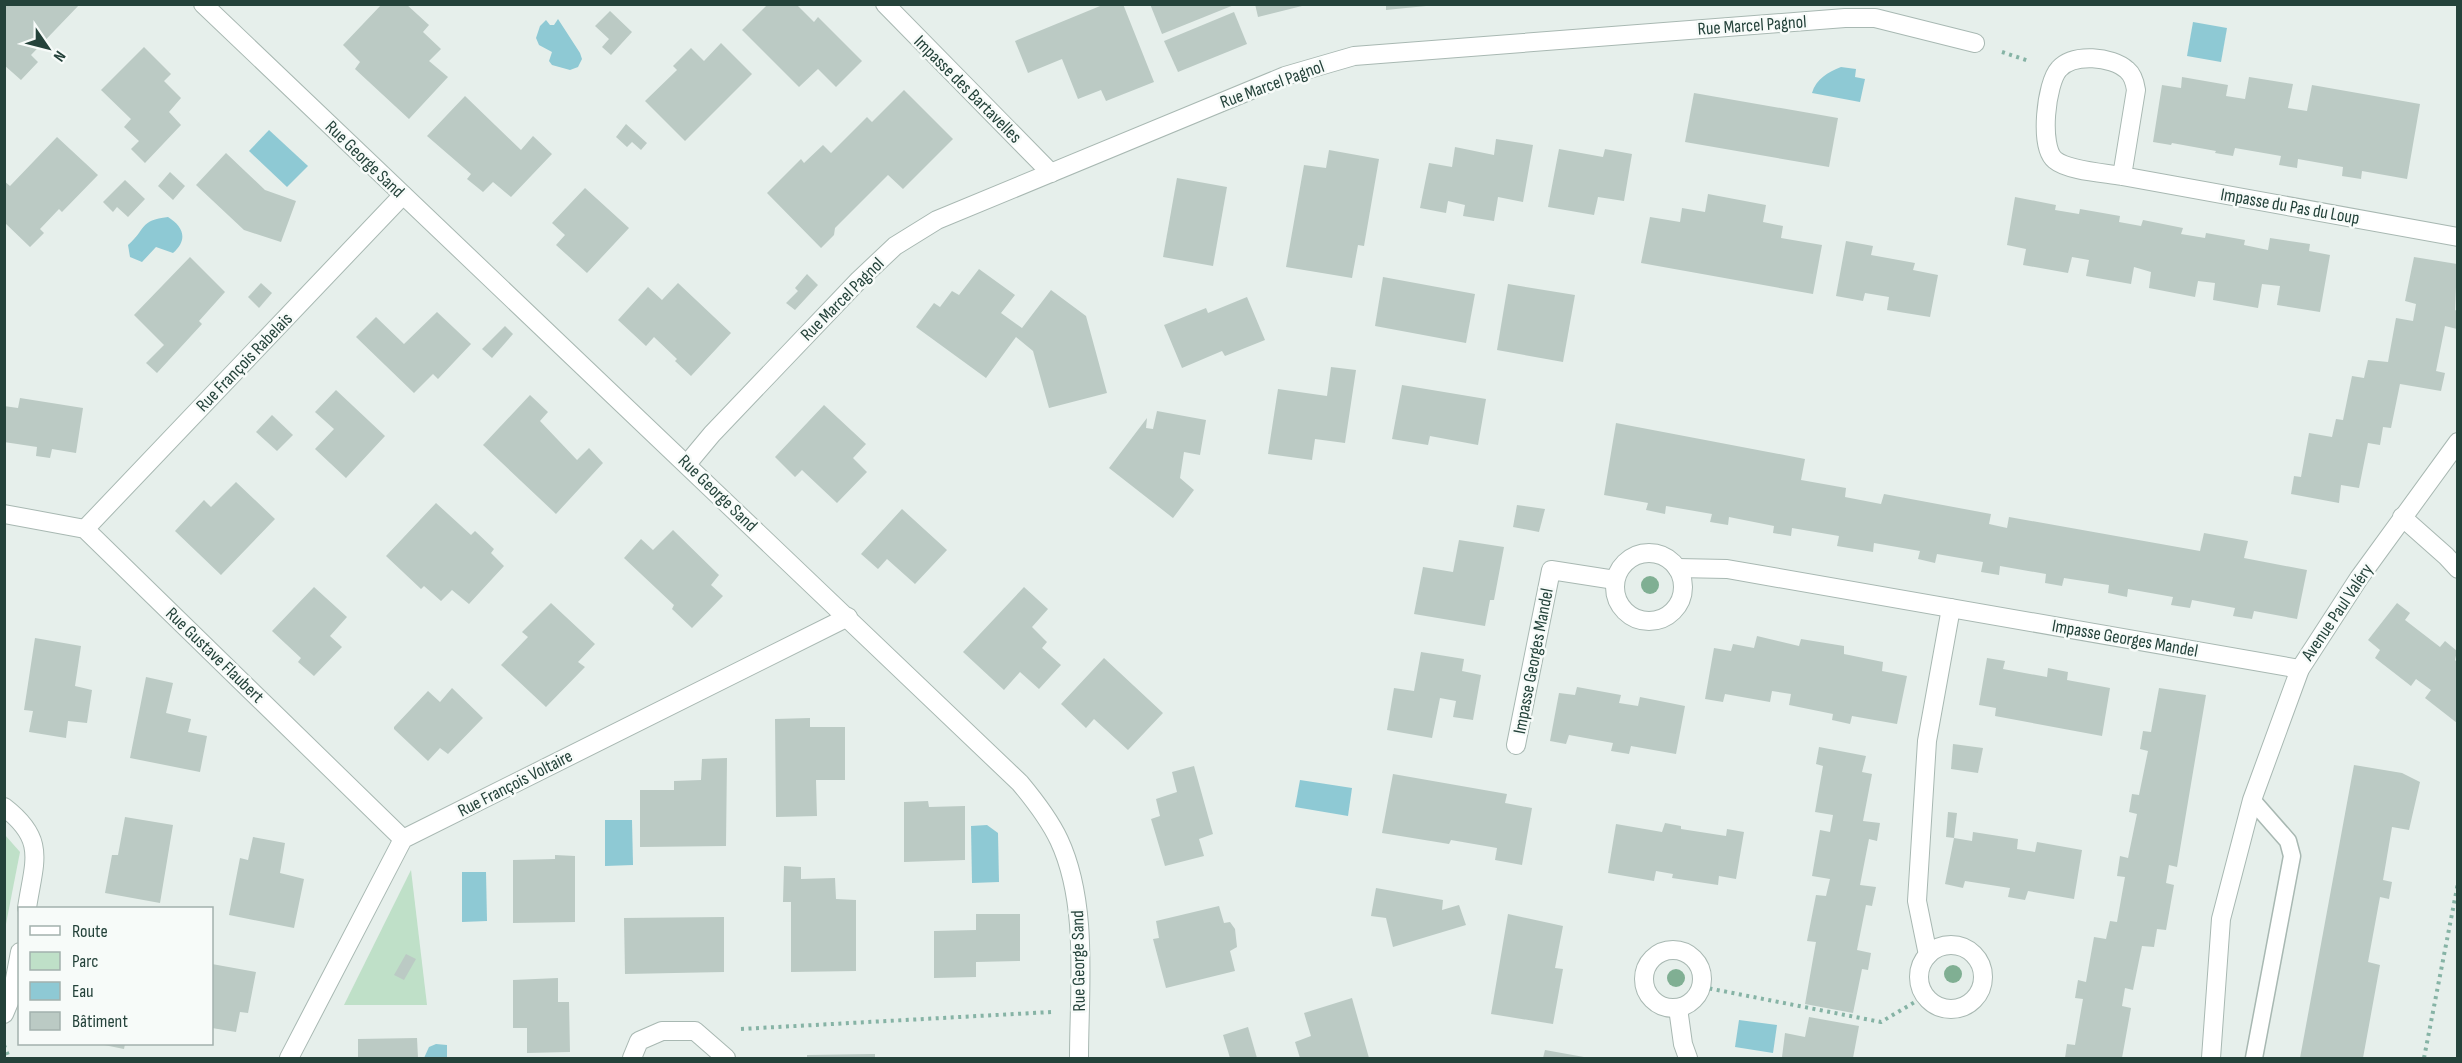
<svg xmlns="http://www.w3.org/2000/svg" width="2462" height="1063" font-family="'Sofia Sans Condensed',sans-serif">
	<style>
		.green { fill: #bfe0c8 }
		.water { fill: #8ec9d4 }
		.building { fill: #bbcac4 }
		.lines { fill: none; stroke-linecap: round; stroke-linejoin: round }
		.lane-casing { stroke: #a8b8b2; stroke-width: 19 }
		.street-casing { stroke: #a8b8b2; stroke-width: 20 }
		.path { stroke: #86b3a5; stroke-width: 4; stroke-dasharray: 3 4.5; stroke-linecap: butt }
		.lane { stroke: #fff; stroke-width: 16 }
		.street { stroke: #fff; stroke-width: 18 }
		.tree { fill: #80af93 }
		.labels { text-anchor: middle; stroke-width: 5; stroke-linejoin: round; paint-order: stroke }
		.street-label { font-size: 18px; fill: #24423a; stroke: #f7fbf9 }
	</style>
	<rect width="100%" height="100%" fill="#e6efeb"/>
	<g class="green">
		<polygon points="5,835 20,852 5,929"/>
		<polygon points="411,870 427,1005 344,1005"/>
	</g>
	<g class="water">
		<polygon points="558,19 580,53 582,59 578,67 570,70 552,65 549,61 552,52 539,45 536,38 540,26 546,20 550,25 554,25"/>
		<polygon points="2193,22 2227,28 2221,62 2187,56"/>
		<path d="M1841,67L1856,69L1855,77L1865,79L1860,102L1812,93C1816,79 1828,72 1841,67Z"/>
		<polygon points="269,130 308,166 287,187 249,151"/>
		<path d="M168,217C184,227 188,240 173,253L156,247L142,262L130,257L128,245C146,230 139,220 168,217Z"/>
		<polygon points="1300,780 1352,788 1348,816 1295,807"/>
		<polygon points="605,820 632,820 633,865 605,866"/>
		<polygon points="987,825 998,833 999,882 972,883 971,826"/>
		<polygon points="462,872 486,872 487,921 462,922"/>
		<polygon points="1739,1020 1777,1025 1773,1053 1735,1047"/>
		<polygon points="436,1044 447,1045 447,1058 424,1058 429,1047"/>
	</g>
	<g class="building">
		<polygon points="6,4 80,4 31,55 38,62 21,80 4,65"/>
		<polygon points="382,4 406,4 429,25 423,32 441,49 429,61 448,77 409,119 355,69 360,62 343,45"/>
		<polygon points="768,4 796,4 814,22 818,17 862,61 836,87 818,69 799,87 742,30"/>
		<polygon points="1105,4 1123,4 1154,82 1106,101 1101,90 1078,99 1062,59 1028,73 1015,41"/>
		<polygon points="1150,4 1234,4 1234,5 1162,34"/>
		<polygon points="1255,4 1306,4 1306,5 1258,17"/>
		<polygon points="1386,4 1425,4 1426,6 1386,10"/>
		<polygon points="610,11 632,32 611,55 602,47 609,39 595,26"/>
		<polygon points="1234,12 1247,44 1178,72 1164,41"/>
		<polygon points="721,43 752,74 685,141 645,101 677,70 673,66 691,48 704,61"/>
		<polygon points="144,47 171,74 164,81 181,98 169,112 181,125 145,163 131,149 139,141 124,127 131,119 101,90"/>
		<polygon points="2182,77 2228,85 2226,96 2245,99 2249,77 2293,84 2288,108 2307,111 2312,85 2420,104 2407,179 2362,171 2361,179 2342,176 2343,167 2298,159 2297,168 2279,165 2281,156 2235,148 2233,156 2215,153 2216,151 2172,143 2171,145 2153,142 2162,85 2181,88"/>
		<polygon points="904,90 953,139 903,189 888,175 835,228 834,235 821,248 767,193 801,159 804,163 823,145 831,153 867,117 872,122"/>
		<polygon points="1694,93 1838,118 1829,167 1685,142"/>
		<polygon points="465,96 521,150 533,136 552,154 511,197 493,182 483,192 467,179 471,174 427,136"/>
		<polygon points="626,124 647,143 641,150 632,142 627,147 616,137"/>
		<polygon points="57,137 98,175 62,212 59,209 40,229 44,233 30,247 4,222 4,181 10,186"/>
		<polygon points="1496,139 1533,145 1523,202 1498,197 1494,221 1463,216 1465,205 1448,201 1446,213 1420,208 1429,163 1452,167 1455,147 1494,155"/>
		<polygon points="1559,149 1603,157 1605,149 1632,154 1624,201 1598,197 1594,215 1548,207"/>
		<polygon points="1329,150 1379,159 1364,246 1358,245 1352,278 1286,267 1304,165 1326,168"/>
		<polygon points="226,153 265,190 296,201 281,242 244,230 196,185"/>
		<polygon points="170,172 185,186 173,200 158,186"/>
		<polygon points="1177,178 1227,187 1213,266 1163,257"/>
		<polygon points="125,180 145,199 128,217 117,207 113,212 103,202"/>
		<polygon points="585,188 629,228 587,273 556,245 565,235 552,223"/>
		<polygon points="1708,194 1766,205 1763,222 1783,226 1781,238 1822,245 1813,294 1641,263 1650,217 1680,222 1682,208 1705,212"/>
		<polygon points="2015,197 2056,205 2055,210 2079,214 2080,209 2120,216 2119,222 2141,226 2143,220 2183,228 2181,234 2205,238 2206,233 2245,240 2244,245 2268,250 2270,238 2310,244 2309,251 2330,255 2320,312 2277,305 2280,286 2262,284 2258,308 2213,300 2215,283 2198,281 2195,297 2149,288 2151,272 2134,267 2131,284 2086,276 2089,260 2072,257 2068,273 2023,265 2026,249 2007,245"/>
		<polygon points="1846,241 1873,246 1871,255 1915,263 1913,270 1938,275 1930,317 1887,310 1889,297 1865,293 1863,301 1836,296"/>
		<polygon points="190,257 225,292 199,321 202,324 157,373 146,363 164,345 134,315"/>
		<polygon points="2414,257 2457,264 2455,310 2457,311 2457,329 2445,326 2436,371 2445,373 2441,391 2400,384 2391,428 2383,427 2380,445 2368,443 2359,488 2341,485 2339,503 2291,494 2294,476 2301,477 2309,433 2332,437 2336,419 2343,420 2352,376 2364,378 2368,360 2388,362 2396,318 2413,321 2416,304 2405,301"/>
		<polygon points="979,269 1015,295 1001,313 1022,328 1051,290 1086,316 1107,393 1049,408 1033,351 1016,337 986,378 916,327 934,303 940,307 952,291 959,295"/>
		<polygon points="807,274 818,285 795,310 786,303 798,291 795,288"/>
		<polygon points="1383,277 1475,294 1466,343 1375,326"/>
		<polygon points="261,283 272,293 259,308 248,297"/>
		<polygon points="678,283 731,333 691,376 675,361 677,359 654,337 646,346 618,320 648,287 662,300"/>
		<polygon points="1508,284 1575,295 1563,362 1497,350"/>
		<polygon points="1247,297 1265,340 1225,356 1222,351 1182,368 1164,325 1206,308 1208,313"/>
		<polygon points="437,312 471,344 438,379 433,374 414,393 356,337 376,317 404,344"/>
		<polygon points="505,326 513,334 492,358 482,349"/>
		<polygon points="1331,367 1356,370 1345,443 1315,439 1312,460 1268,454 1278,389 1327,396"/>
		<polygon points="1402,385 1486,399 1478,445 1430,436 1428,445 1392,439"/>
		<polygon points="336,390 385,436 346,478 315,449 334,429 315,412"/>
		<polygon points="530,395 548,412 540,421 577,460 589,448 603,463 556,514 483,445"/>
		<polygon points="20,398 83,408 76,453 52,449 50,458 36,456 37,447 4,442 4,406 18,408"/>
		<polygon points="824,405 866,444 853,458 867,472 837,503 802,470 795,477 775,457"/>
		<polygon points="1157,411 1206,420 1200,455 1184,452 1180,478 1194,490 1173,518 1109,468 1147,418 1146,428 1153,429"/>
		<polygon points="272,415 293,435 277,451 256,432"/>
		<polygon points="1616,423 1805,459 1801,480 1846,488 1845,497 1881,504 1884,494 1991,514 1989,524 2007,528 2009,517 2200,551 2204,533 2248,541 2244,558 2307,570 2297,619 2254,611 2252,619 2233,616 2235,608 2192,600 2190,608 2171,605 2173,597 2128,589 2127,597 2108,593 2109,585 2064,578 2062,586 2045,583 2046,574 2000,566 1999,575 1981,572 1983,562 1937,554 1935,563 1918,559 1920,551 1874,543 1873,552 1837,546 1839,536 1792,528 1791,536 1773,533 1774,526 1729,517 1728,525 1710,522 1712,514 1666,506 1665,514 1646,510 1648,503 1604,495"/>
		<polygon points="236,482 275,519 221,575 175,531 204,500 211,507"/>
		<polygon points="436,503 471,535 475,531 494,549 491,553 504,566 469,604 452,590 441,601 424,586 421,589 386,556"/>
		<polygon points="1517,505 1545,509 1539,532 1513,527"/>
		<polygon points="902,509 947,550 915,584 887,559 878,569 861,554"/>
		<polygon points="673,530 719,575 711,585 723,596 692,628 672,609 674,605 624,558 641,539 653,550"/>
		<polygon points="1459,540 1504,547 1494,600 1490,600 1485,626 1414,614 1423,567 1453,572"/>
		<polygon points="314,587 347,617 330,636 342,647 314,676 298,662 301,658 272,631"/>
		<polygon points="1024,587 1048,609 1032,627 1047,642 1042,648 1061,665 1039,689 1020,672 1004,690 963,652"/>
		<polygon points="551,603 595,644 578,662 585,667 546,707 501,665 528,637 522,632"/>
		<polygon points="2397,603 2410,613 2405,620 2440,647 2445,641 2457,651 2455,660 2457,662 2457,723 2425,698 2431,690 2416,679 2411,686 2375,658 2380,650 2368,640"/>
		<polygon points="1757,636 1799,646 1801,639 1844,646 1844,654 1883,662 1882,671 1907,676 1897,724 1852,716 1850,724 1832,720 1833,714 1789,705 1791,694 1772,691 1770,702 1725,694 1723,702 1705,699 1714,648 1731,651 1733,644 1754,648"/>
		<polygon points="35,638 81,646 75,686 92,690 87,723 68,721 66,738 29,732 33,711 24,710"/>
		<polygon points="1421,652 1464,659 1462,671 1481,675 1473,720 1453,717 1456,701 1440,698 1432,738 1387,730 1394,688 1414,691"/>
		<polygon points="1104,658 1163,713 1128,750 1094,719 1086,728 1061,704"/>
		<polygon points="1987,658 2005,661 2003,669 2047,677 2048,668 2068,672 2067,680 2110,688 2102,736 1995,716 1996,708 1979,705"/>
		<polygon points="146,677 173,683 166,713 191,719 188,732 207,736 200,772 130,758"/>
		<polygon points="1577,687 1621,695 1619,703 1638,706 1640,697 1685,706 1676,754 1631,746 1629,754 1611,751 1613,743 1569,735 1566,744 1550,741 1559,693 1575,695"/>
		<polygon points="452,688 483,718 448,754 440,748 428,761 394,729 394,727 428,691 440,702"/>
		<polygon points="2159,688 2206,695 2177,867 2169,865 2166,883 2174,885 2166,930 2157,929 2154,947 2142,946 2133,990 2125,988 2122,1006 2131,1008 2122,1058 2065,1058 2067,1044 2075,1045 2083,999 2075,998 2078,980 2086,982 2094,937 2106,939 2110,921 2117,922 2125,877 2117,876 2120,856 2128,858 2137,814 2129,812 2132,794 2139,795 2148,751 2140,749 2143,731 2151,732"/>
		<polygon points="810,718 810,727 845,727 845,780 816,780 817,816 776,817 775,719"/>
		<polygon points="1953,744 1983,748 1978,773 1951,769"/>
		<polygon points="1819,747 1866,756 1862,772 1872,774 1863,821 1880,823 1877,841 1869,839 1860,885 1876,887 1872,906 1866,905 1857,950 1871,953 1868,970 1862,969 1853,1013 1805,1004 1816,942 1807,941 1816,895 1826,896 1830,879 1812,876 1820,830 1830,832 1833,815 1815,812 1823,766 1816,764"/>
		<polygon points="727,758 726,846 640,847 640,790 674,790 674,781 701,780 702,759"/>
		<polygon points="2354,765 2402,773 2420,782 2409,830 2392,827 2383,880 2392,882 2389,899 2380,897 2368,962 2380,965 2363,1058 2300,1058"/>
		<polygon points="1194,766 1213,834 1199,839 1204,856 1165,866 1151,819 1160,816 1156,799 1177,792 1172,772"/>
		<polygon points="1393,774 1507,794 1505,803 1532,808 1522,865 1495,860 1497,848 1451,840 1449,844 1382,833"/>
		<polygon points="928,801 929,807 965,806 965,860 904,862 904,802"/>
		<polygon points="1948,812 1957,813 1954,838 1946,837"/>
		<polygon points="125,817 173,825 160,903 105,893 112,855 118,855"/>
		<polygon points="1665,823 1681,826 1681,829 1726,836 1727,829 1744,832 1736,879 1719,876 1718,885 1672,878 1673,874 1656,871 1654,881 1608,873 1616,824 1662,832"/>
		<polygon points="1973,832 2018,839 2017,849 2035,852 2037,842 2082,850 2074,899 2028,891 2025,900 2008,897 2010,888 1965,881 1963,888 1945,884 1954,838 1972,841"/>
		<polygon points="253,837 285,843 280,873 304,879 294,928 229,915 240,858 248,860"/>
		<polygon points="555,855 575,856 575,922 513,923 513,860 555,859"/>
		<polygon points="784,866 801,867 801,879 835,878 836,899 856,900 856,971 791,972 791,902 783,902"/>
		<polygon points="1376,888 1443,900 1442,910 1459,905 1466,925 1393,947 1386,918 1371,916"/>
		<polygon points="1219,906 1224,923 1230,922 1235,929 1237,947 1230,951 1235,971 1166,988 1153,939 1159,938 1156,921"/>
		<polygon points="976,914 1020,914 1020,961 976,962 976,977 934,978 934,931 976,930"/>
		<polygon points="1508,914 1563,926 1555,968 1563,969 1553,1024 1491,1014"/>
		<polygon points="724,917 724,972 625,974 624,918"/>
		<polygon points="406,954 416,959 404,980 394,975"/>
		<polygon points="212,964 256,972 248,1013 240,1012 236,1032 212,1028"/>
		<polygon points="558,978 558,1002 569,1002 570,1052 527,1053 527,1028 513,1028 513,980"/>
		<polygon points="1352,998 1369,1058 1300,1058 1295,1042 1311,1036 1304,1013"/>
		<polygon points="1809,1017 1859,1026 1853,1058 1782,1057 1785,1033 1805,1037"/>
		<polygon points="1248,1027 1257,1058 1230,1058 1223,1035"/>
		<polygon points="417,1038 418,1058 358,1058 358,1039"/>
		<polygon points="99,1044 125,1044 124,1049"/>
		<polygon points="1545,1050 1584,1057 1584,1058 1543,1058"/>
		<polygon points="875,1054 875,1058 807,1058 807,1055"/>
	</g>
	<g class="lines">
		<defs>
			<polyline id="lane" points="2252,800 2288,841 2292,856 2254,1058"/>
			<g id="street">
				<path d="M203,4L1020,783C1035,801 1049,819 1059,840C1089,904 1079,989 1079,1058"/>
				<polyline points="885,4 1051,173"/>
				<path d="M2122,176L2136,90C2135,83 2133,75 2127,70C2112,56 2073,53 2059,69C2046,83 2039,147 2055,160C2068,171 2106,173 2122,176L2458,237"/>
				<polyline points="687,464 712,434 859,280 895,246 937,220 1285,76 1354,56 1845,18 1875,18 1975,43"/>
				<polyline points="4,514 85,529 403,839"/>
				<polyline points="2402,517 2446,556 2458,569"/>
				<polyline points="85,529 403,195"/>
				<circle cx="1649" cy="587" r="34"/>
				<polyline points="1677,568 1727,569 2300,669"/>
				<polyline points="1516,745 1551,570 1615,580"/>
				<path d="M4,807C47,840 34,861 27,908"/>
				<circle cx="1951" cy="977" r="32"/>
				<circle cx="1673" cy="979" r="29"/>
				<polyline points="1928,955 1917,901 1927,741 1951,608"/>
				<polyline points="1678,1008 1683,1044 1688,1058"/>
				<polyline points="4,1014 12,995 20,952"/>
				<polyline points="289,1058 403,839 848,617"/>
				<polyline points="632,1058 639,1041 662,1031 695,1031 726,1058"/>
				<polyline points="2211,1058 2221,919 2252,800 2300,669 2359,578 2458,442"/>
			</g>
		</defs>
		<use href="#lane" class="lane-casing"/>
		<use href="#street" class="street-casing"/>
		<g class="path">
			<polyline points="2002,52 2029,61"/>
			<polyline points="1702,987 1881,1022 1925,996"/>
			<polyline points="741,1029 1051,1012"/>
			<polyline points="4,1045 9,1058"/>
			<polyline points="2424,1058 2458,883"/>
		</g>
		<use href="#lane" class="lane"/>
		<use href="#street" class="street"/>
	</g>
	<g class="tree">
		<circle cx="1650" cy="585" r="9"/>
		<circle cx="1953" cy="974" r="9"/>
		<circle cx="1676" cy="978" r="9"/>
	</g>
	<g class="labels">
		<g class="street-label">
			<text transform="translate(1752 25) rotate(-4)" y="6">Rue Marcel Pagnol</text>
			<text transform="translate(1272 84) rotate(-20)" y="6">Rue Marcel Pagnol</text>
			<text transform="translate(968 89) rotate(45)" y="6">Impasse des Bartavelles</text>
			<text transform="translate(365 159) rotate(44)" y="6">Rue George Sand</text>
			<text transform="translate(2290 206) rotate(10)" y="6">Impasse du Pas du Loup</text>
			<text transform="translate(842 299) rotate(-45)" y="6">Rue Marcel Pagnol</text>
			<text transform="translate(244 362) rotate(-46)" y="6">Rue François Rabelais</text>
			<text transform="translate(718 493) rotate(44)" y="6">Rue George Sand</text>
			<text transform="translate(2337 612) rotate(-56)" y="6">Avenue Paul Valéry</text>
			<text transform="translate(2125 638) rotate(10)" y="6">Impasse Georges Mandel</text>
			<text transform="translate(215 655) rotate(44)" y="6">Rue Gustave Flaubert</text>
			<text transform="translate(1533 661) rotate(-79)" y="6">Impasse Georges Mandel</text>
			<text transform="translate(515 783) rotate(-27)" y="6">Rue François Voltaire</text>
			<text transform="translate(1078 961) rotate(-91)" y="6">Rue George Sand</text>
		</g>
	</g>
	<rect width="2462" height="1063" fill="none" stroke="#24423a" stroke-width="12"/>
	<rect x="18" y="907" width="195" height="138" fill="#f7fbf9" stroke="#a3b1ad" stroke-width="1.5"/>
	<rect x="30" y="926" width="30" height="9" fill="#ffffff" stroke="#a3b1ad" stroke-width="1.5"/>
	<text x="72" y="937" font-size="18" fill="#24423a">Route</text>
	<rect x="30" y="952" width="30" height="18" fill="#bfe0c8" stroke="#a3b1ad" stroke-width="1.5"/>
	<text x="72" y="967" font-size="18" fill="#24423a">Parc</text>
	<rect x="30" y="982" width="30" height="18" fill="#8ec9d4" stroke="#a3b1ad" stroke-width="1.5"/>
	<text x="72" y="997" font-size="18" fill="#24423a">Eau</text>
	<rect x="30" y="1012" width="30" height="18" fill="#bbcac4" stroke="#a3b1ad" stroke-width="1.5"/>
	<text x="72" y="1027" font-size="18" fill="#24423a">Bâtiment</text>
	<g transform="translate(48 48) rotate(125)" stroke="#f7fbf9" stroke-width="4.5" paint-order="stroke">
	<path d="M0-4.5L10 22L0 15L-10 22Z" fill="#24423a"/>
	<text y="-9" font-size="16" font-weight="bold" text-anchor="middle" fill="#24423a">N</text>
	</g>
</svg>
